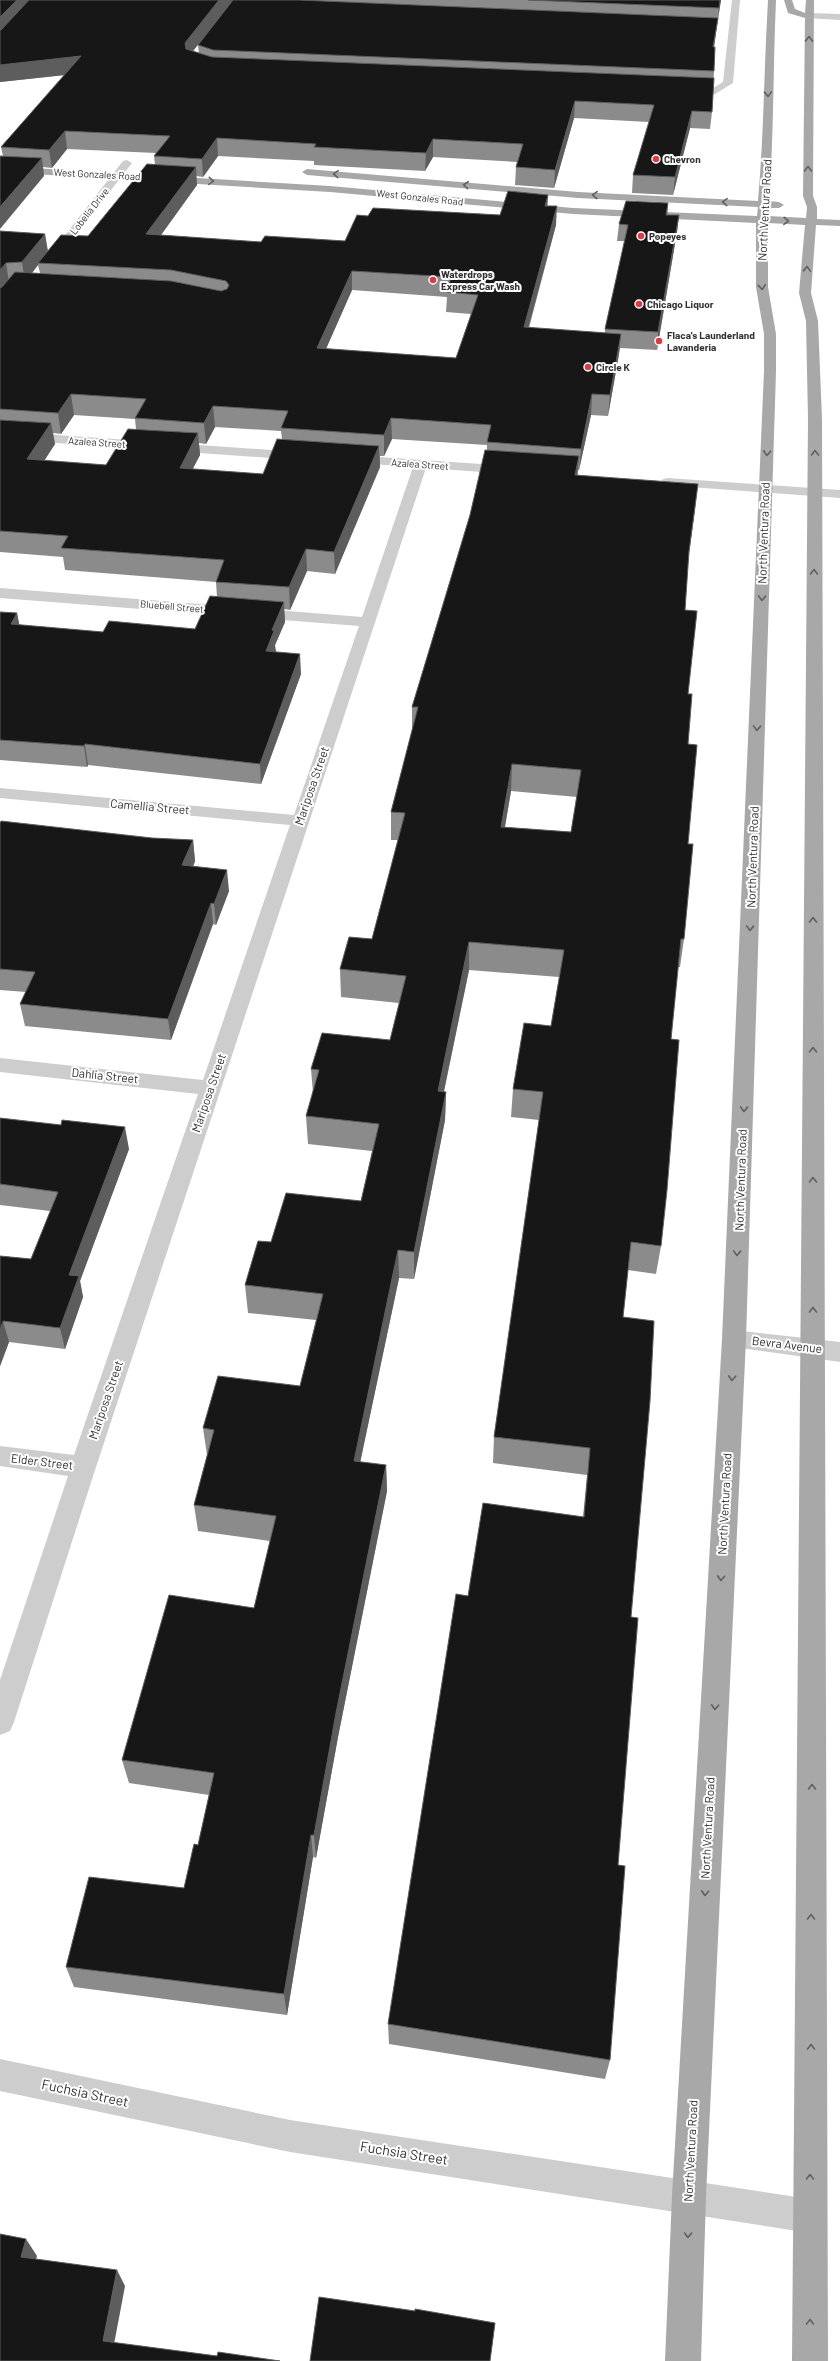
<svg xmlns="http://www.w3.org/2000/svg" width="840" height="2361" font-family="Barlow,sans-serif">
	<style>
		.lines { fill: none; stroke-linecap: round; stroke-linejoin: round }
		.minor { fill: #cdcdcd; fill-rule: evenodd }
		.major { fill: #a8a8a8; fill-rule: evenodd }
		.wall { fill: #8b8b8b; fill-rule: evenodd }
		.shaded-wall { fill: #5d5d5d }
		.building { fill: #171717; stroke: #5d5d5d; fill-rule: evenodd }
		.oneway { stroke: #606060 }
		.poi-dot { fill: #e13845; stroke: #fff; stroke-width: 1.5 }
		.labels { text-anchor: middle; stroke-width: 4; stroke-linejoin: round; paint-order: stroke }
		.far-poi-label { font-size: 10px; font-weight: bold; fill: #303030; stroke: #fff; text-anchor: start }
		.far-street-label { font-size: 10px; fill: #303030; stroke: #fff }
		.street-label { font-size: 12px; fill: #303030; stroke: #fff }
		.near-street-label { font-size: 14px; fill: #303030; stroke: #fff }
	</style>
	<rect width="100%" height="100%" fill="#fff"/>
	<g class="lines">
		<g class="minor">
			<polygon points="732,0 740,0 733,83 715,94 680,93 680,89 713,88 723,82"/>
			<polygon points="809,13 840,14 840,20 806,18 806,14"/>
			<polygon points="127,160 132,163 56,261 48,261 46,259 48,257 123,161"/>
			<polygon points="0,431 300,452 307,456 300,460 0,439"/>
			<polygon points="350,455 510,466 517,470 510,474 426,468 96,1467 14,1722 10,1731 0,1735 0,1680 68,1476 0,1466 0,1446 74,1455 198,1094 0,1072 0,1058 203,1080 290,825 0,798 0,788 294,815 359,626 0,598 0,588 362,617 413,467 345,462 343,459 345,456"/>
			<polygon points="668,478 840,490 840,498 663,485 661,482 663,479"/>
			<polygon points="734,1330 840,1342 840,1362 726,1346 722,1339 726,1332"/>
			<polygon points="0,2059 290,2120 810,2199 822,2204 827,2216 822,2228 810,2233 290,2152 0,2091"/>
		</g>
		<path class="major" d="M768,0H776C773,67 774,134 769,201L779,202L784,205L779,208H768V216L806,218L807,207L803,196L805,18L788,13L784,0H792L795,9L805,13L806,0H814L813,196L817,207V219L840,220V226L816,225L811,293L818,321L822,419L828,2361H792L808,419L806,321L799,293L805,225L768,223V287L776,334V371L746,1339L706,2196L701,2361H665L672,2196L722,1339L764,371V334L756,287V223L573,214L330,192L0,172V166L330,186L573,208L757,216L758,207L578,198L307,175L302,172L307,169L578,192L758,201C764,134 764,67 768,0Z"/>
	</g>
	<g class="wall">
		<path d="M0,0H721L714,47V71L712,112L710,129L690,128L673,195L632,193L633,175L649,122L574,118L554,188L515,185L516,167L517,162L433,157L425,171L314,165V161L218,156L203,177L196,176L197,185L161,235L261,242L345,241L368,216L500,215L548,195L547,206L556,225L529,328L605,333V329L625,241H617L619,224L667,215H679L677,232L657,350L620,348L619,354L608,416L591,415L579,470H578L577,475L695,509L688,558L685,610L688,694V844L684,939L680,967H678L671,1039L661,1246L656,1274L628,1270L623,1317L631,1617L618,1865L610,2060L605,2079L389,2044L388,2024L468,1596L583,1517L587,1475L493,1463L494,1437L539,1120L511,1117L513,1089L551,1026L559,977L469,970L444,1092H446L445,1120L414,1279L399,1278L360,1462L386,1465L387,1491L338,1737L316,1858L313,1857L287,2015L74,1987L66,1967L184,1888L198,1845L209,1795L129,1783L122,1760L254,1608L270,1541L198,1531L194,1505L207,1455L203,1428L300,1386L316,1320L248,1313L245,1285L271,1242L361,1201L372,1151L308,1144L306,1116L313,1093L311,1069L390,1040L399,1003L341,997L340,969L372,939L398,840H391V812L412,732V707L470,515L487,450V445L392,439L384,456H380V467L335,574L307,571L290,610L284,609L285,622L275,645V652L301,674L261,784L88,765L87,767L0,760V612L17,613L19,625L103,632L195,629L217,597L216,582L65,570L63,557L0,552V231L45,234L48,251L88,236L155,165L154,156L156,153L67,149L52,168L43,167L44,176L3,156L1,147L65,75L0,82ZM229,5L198,45L199,53L193,51ZM38,265L40,273H32ZM352,290L447,297L446,312L471,314L456,358L326,349ZM74,415L135,419L136,429L106,465L44,461L55,444L53,433L61,434ZM215,427L281,431L282,439L263,474L192,469L200,455L199,443L206,444ZM511,791L577,797L571,832L505,827Z"/>
		<polygon points="0,823 152,838 193,840 195,861 193,867 229,891 216,925 213,924 171,1040 25,1026 20,1004 26,992 0,990"/>
		<polygon points="0,1118 129,1149 80,1281 83,1297 65,1349 9,1342 0,1366 0,1256 31,1259 50,1211 0,1205"/>
	</g>
	<g class="shaded-wall">
		<polygon points="17,0 35,0 0,36 0,17"/>
		<polygon points="219,0 233,0 186,60 185,43"/>
		<polygon points="720,0 721,0 717,24"/>
		<polygon points="718,18 716,32 712,62 713,47"/>
		<polygon points="81,56 83,73 0,82 0,65"/>
		<polygon points="575,101 574,118 554,188 555,170"/>
		<polygon points="692,111 690,128 673,195 675,177"/>
		<polygon points="65,131 67,149 52,168 49,150"/>
		<polygon points="217,138 218,156 203,177 202,159"/>
		<polygon points="433,139 433,157 425,171 426,153"/>
		<polygon points="42,158 44,176 0,229 0,207"/>
		<polygon points="196,167 197,185 148,253 146,234"/>
		<polygon points="548,195 547,213 545,206"/>
		<polygon points="668,203 667,220 666,215"/>
		<polygon points="557,206 556,225 523,347 524,327"/>
		<polygon points="679,215 677,232 657,350 658,332"/>
		<polygon points="45,234 48,253 38,263 38,265 25,282 22,262"/>
		<polygon points="6,263 9,282 0,293 0,270"/>
		<polygon points="352,271 352,290 317,369 317,348"/>
		<polygon points="621,334 619,354 608,416 610,395"/>
		<polygon points="71,394 74,415 61,434 58,413"/>
		<polygon points="592,394 591,415 579,470 581,449"/>
		<polygon points="213,406 215,427 206,444 204,423"/>
		<polygon points="391,418 392,439 384,456 384,435"/>
		<polygon points="51,423 55,444 31,481 27,459"/>
		<polygon points="198,433 200,455 182,490 180,468"/>
		<polygon points="379,446 380,467 335,574 334,552"/>
		<polygon points="579,456 577,481 575,475"/>
		<polygon points="698,484 695,509 686,577 689,551"/>
		<polygon points="306,549 307,571 290,610 289,587"/>
		<polygon points="284,602 285,622 275,645 276,651 267,671 266,651 272,630"/>
		<polygon points="17,613 21,633 11,624"/>
		<polygon points="300,654 301,674 261,784 260,764"/>
		<polygon points="85,744 88,765 87,767 84,746"/>
		<polygon points="512,764 511,791 500,855 501,827"/>
		<polygon points="193,840 195,861 185,887 182,865"/>
		<polygon points="227,870 229,891 216,925 214,904"/>
		<polygon points="211,903 213,924 171,1040 168,1019"/>
		<polygon points="469,942 469,970 438,1119 438,1091"/>
		<polygon points="446,1092 445,1120 414,1279 414,1252"/>
		<polygon points="125,1127 129,1149 80,1281 83,1297 65,1349 60,1328 69,1275"/>
		<polygon points="398,1250 399,1278 355,1487 354,1461"/>
		<polygon points="3,1321 9,1342 0,1366 0,1330"/>
		<polygon points="386,1465 387,1491 338,1737 316,1858 314,1835 336,1713"/>
		<polygon points="311,1835 313,1857 287,2015 284,1994"/>
		<polygon points="26,2239 37,2256 32,2274 21,2257"/>
		<polygon points="117,2270 125,2286 112,2355 103,2341"/>
	</g>
	<g class="building">
		<polygon points="0,0 17,0 0,17"/>
		<polygon points="29,0 219,0 185,43 186,49 212,57 714,78 712,112 692,111 675,177 633,175 654,105 575,101 555,170 516,167 523,144 433,139 426,153 314,147 316,144 217,138 202,159 154,156 170,136 65,131 49,150 1,147 81,56 0,65 0,30 1,30"/>
		<polygon points="233,0 299,0 718,18 713,47 715,47 714,71 213,50 198,45"/>
		<polygon points="528,0 720,0 719,8"/>
		<polygon points="0,156 42,158 0,207"/>
		<path d="M147,164L196,167L146,234L261,242L265,236L345,241L357,215L368,216L373,208L500,215L508,191L548,195L545,206H557L524,327L621,334L610,395L592,394L581,449L487,442L491,425L391,418L384,435L281,428L288,411L213,406L204,423L135,418L146,399L71,394L58,413L0,409V288L2,287L15,272L171,281L221,291L227,289L229,285L226,281L171,270L38,263L61,235L88,236ZM352,271L451,277L447,292L478,295L456,358L317,348Z"/>
		<polygon points="626,201 668,203 666,215 679,215 658,332 605,329 628,225 619,224"/>
		<polygon points="0,231 45,234 22,262 6,263 0,270"/>
		<polygon points="0,420 51,423 27,459 106,465 128,429 198,433 180,468 263,474 277,439 379,446 334,552 306,549 289,587 216,582 224,560 61,548 68,536 0,531"/>
		<path d="M485,450L579,456L575,475L698,484L689,551L685,610L697,611L688,694H692L688,744L697,745L688,844H693L684,939H681L671,1039L679,1040L667,1190L661,1246L631,1242L623,1317L654,1321L650,1401L631,1617L638,1618L618,1865L625,1866L610,2060L388,2024L456,1594L468,1596L483,1503L584,1517L590,1448L494,1437L543,1092L513,1089L524,1023L551,1026L564,950L469,942L438,1091L446,1092L414,1252L398,1250L354,1461L386,1465L336,1713L314,1835H311L284,1994L66,1967L89,1877L184,1888L194,1844L198,1845L214,1773L122,1760L169,1595L254,1608L276,1516L194,1505L214,1430L203,1428L218,1376L300,1386L323,1294L245,1285L258,1241L271,1242L286,1193L361,1201L379,1124L306,1116L319,1070L311,1069L322,1033L390,1040L406,976L340,969L349,937L372,939L405,813L391,812L418,707H412L470,515ZM512,764L581,770L571,832L501,827Z"/>
		<polygon points="210,596 284,602 272,630 274,631 266,651 300,654 260,764 85,744 84,746 0,740 0,612 17,613 11,624 103,632 109,621 195,629"/>
		<polygon points="1,821 152,838 193,840 182,865 227,870 214,904 211,903 168,1019 20,1004 35,972 0,969 0,823"/>
		<polygon points="0,1118 61,1125 62,1120 125,1127 69,1275 79,1276 60,1328 3,1321 0,1330 0,1256 31,1259 58,1192 0,1184"/>
		<polygon points="0,2234 26,2239 21,2257 117,2270 103,2341 217,2356 218,2352 280,2361 0,2361"/>
		<polygon points="319,2297 415,2311 415,2309 495,2323 490,2361 310,2361"/>
	</g>
	<defs><path id="oneway-chevron" d="M-2-3.5L2.5 0L-2 3.5" fill="none" stroke-width="1.6" stroke-linecap="round" stroke-linejoin="round"/></defs>
	<g class="oneway">
		<use href="#oneway-chevron" transform="translate(809 39) rotate(-89)"/>
		<use href="#oneway-chevron" transform="translate(768 94) rotate(88)"/>
		<use href="#oneway-chevron" transform="translate(808 169) rotate(-90)"/>
		<use href="#oneway-chevron" transform="translate(336 174) rotate(-177)"/>
		<use href="#oneway-chevron" transform="translate(211 181) rotate(4)"/>
		<use href="#oneway-chevron" transform="translate(466 185) rotate(-174)"/>
		<use href="#oneway-chevron" transform="translate(595 195) rotate(-177)"/>
		<use href="#oneway-chevron" transform="translate(725 202) rotate(-177)"/>
		<use href="#oneway-chevron" transform="translate(786 221) rotate(2)"/>
		<use href="#oneway-chevron" transform="translate(807 269) rotate(-88)"/>
		<use href="#oneway-chevron" transform="translate(762 287) rotate(84)"/>
		<use href="#oneway-chevron" transform="translate(767 453) rotate(93)"/>
		<use href="#oneway-chevron" transform="translate(815 453) rotate(-90)"/>
		<use href="#oneway-chevron" transform="translate(814 572) rotate(-90)"/>
		<use href="#oneway-chevron" transform="translate(762 598) rotate(92)"/>
		<use href="#oneway-chevron" transform="translate(757 728) rotate(92)"/>
		<use href="#oneway-chevron" transform="translate(813 920) rotate(-90)"/>
		<use href="#oneway-chevron" transform="translate(750 928) rotate(92)"/>
		<use href="#oneway-chevron" transform="translate(813 1050) rotate(-90)"/>
		<use href="#oneway-chevron" transform="translate(744 1109) rotate(92)"/>
		<use href="#oneway-chevron" transform="translate(813 1180) rotate(-90)"/>
		<use href="#oneway-chevron" transform="translate(737 1253) rotate(92)"/>
		<use href="#oneway-chevron" transform="translate(813 1310) rotate(-90)"/>
		<use href="#oneway-chevron" transform="translate(732 1378) rotate(93)"/>
		<use href="#oneway-chevron" transform="translate(721 1578) rotate(93)"/>
		<use href="#oneway-chevron" transform="translate(715 1707) rotate(93)"/>
		<use href="#oneway-chevron" transform="translate(812 1787) rotate(-90)"/>
		<use href="#oneway-chevron" transform="translate(705 1893) rotate(93)"/>
		<use href="#oneway-chevron" transform="translate(811 1917) rotate(-90)"/>
		<use href="#oneway-chevron" transform="translate(811 2047) rotate(-90)"/>
		<use href="#oneway-chevron" transform="translate(810 2177) rotate(-90)"/>
		<use href="#oneway-chevron" transform="translate(688 2235) rotate(92)"/>
		<use href="#oneway-chevron" transform="translate(810 2322) rotate(-90)"/>
	</g>
	<g class="poi-dot">
		<circle cx="656" cy="159" r="4"/>
		<circle cx="641" cy="236" r="4"/>
		<circle cx="433" cy="280" r="4"/>
		<circle cx="639" cy="304" r="4"/>
		<circle cx="659" cy="341" r="4"/>
		<circle cx="588" cy="367" r="4"/>
	</g>
	<g class="labels">
		<g class="far-poi-label">
			<text x="664" y="163">Chevron</text>
			<text x="649" y="240">Popeyes</text>
			<text x="441" y="278">Waterdrops<tspan x="441" dy="12">Express Car Wash</tspan></text>
			<text x="647" y="308">Chicago Liquor</text>
			<text x="667" y="339">Flaca's Launderland<tspan x="667" dy="12">Lavanderia</tspan></text>
			<text x="596" y="371">Circle K</text>
		</g>
		<g class="far-street-label">
			<text transform="translate(97 174) rotate(3)" y="4">West Gonzales Road</text>
			<text transform="translate(420 197) rotate(6)" y="4">West Gonzales Road</text>
			<text transform="translate(89 211) rotate(-52)" y="4">Lobelia Drive</text>
			<text transform="translate(97 442) rotate(4)" y="4">Azalea Street</text>
			<text transform="translate(420 464) rotate(4)" y="4">Azalea Street</text>
			<text transform="translate(172 606) rotate(5)" y="4">Bluebell Street</text>
		</g>
		<g class="street-label">
			<text transform="translate(765 210) rotate(-87)" y="4">North Ventura Road</text>
			<text transform="translate(764 533) rotate(-88)" y="4">North Ventura Road</text>
			<text transform="translate(312 786) rotate(-71)" y="4">Mariposa Street</text>
			<text transform="translate(150 807) rotate(5)" y="4">Camellia Street</text>
			<text transform="translate(753 857) rotate(-88)" y="4">North Ventura Road</text>
			<text transform="translate(105 1076) rotate(6)" y="4">Dahlia Street</text>
			<text transform="translate(209 1093) rotate(-71)" y="4">Mariposa Street</text>
			<text transform="translate(741 1180) rotate(-88)" y="4">North Ventura Road</text>
			<text transform="translate(787 1345) rotate(7)" y="4">Bevra Avenue</text>
			<text transform="translate(106 1400) rotate(-71)" y="4">Mariposa Street</text>
			<text transform="translate(42 1462) rotate(7)" y="4">Elder Street</text>
			<text transform="translate(725 1504) rotate(-87)" y="4">North Ventura Road</text>
			<text transform="translate(708 1828) rotate(-87)" y="4">North Ventura Road</text>
			<text transform="translate(691 2151) rotate(-87)" y="4">North Ventura Road</text>
		</g>
		<g class="near-street-label">
			<text transform="translate(85 2093) rotate(12)" y="5">Fuchsia Street</text>
			<text transform="translate(404 2153) rotate(9)" y="5">Fuchsia Street</text>
		</g>
	</g>
</svg>
